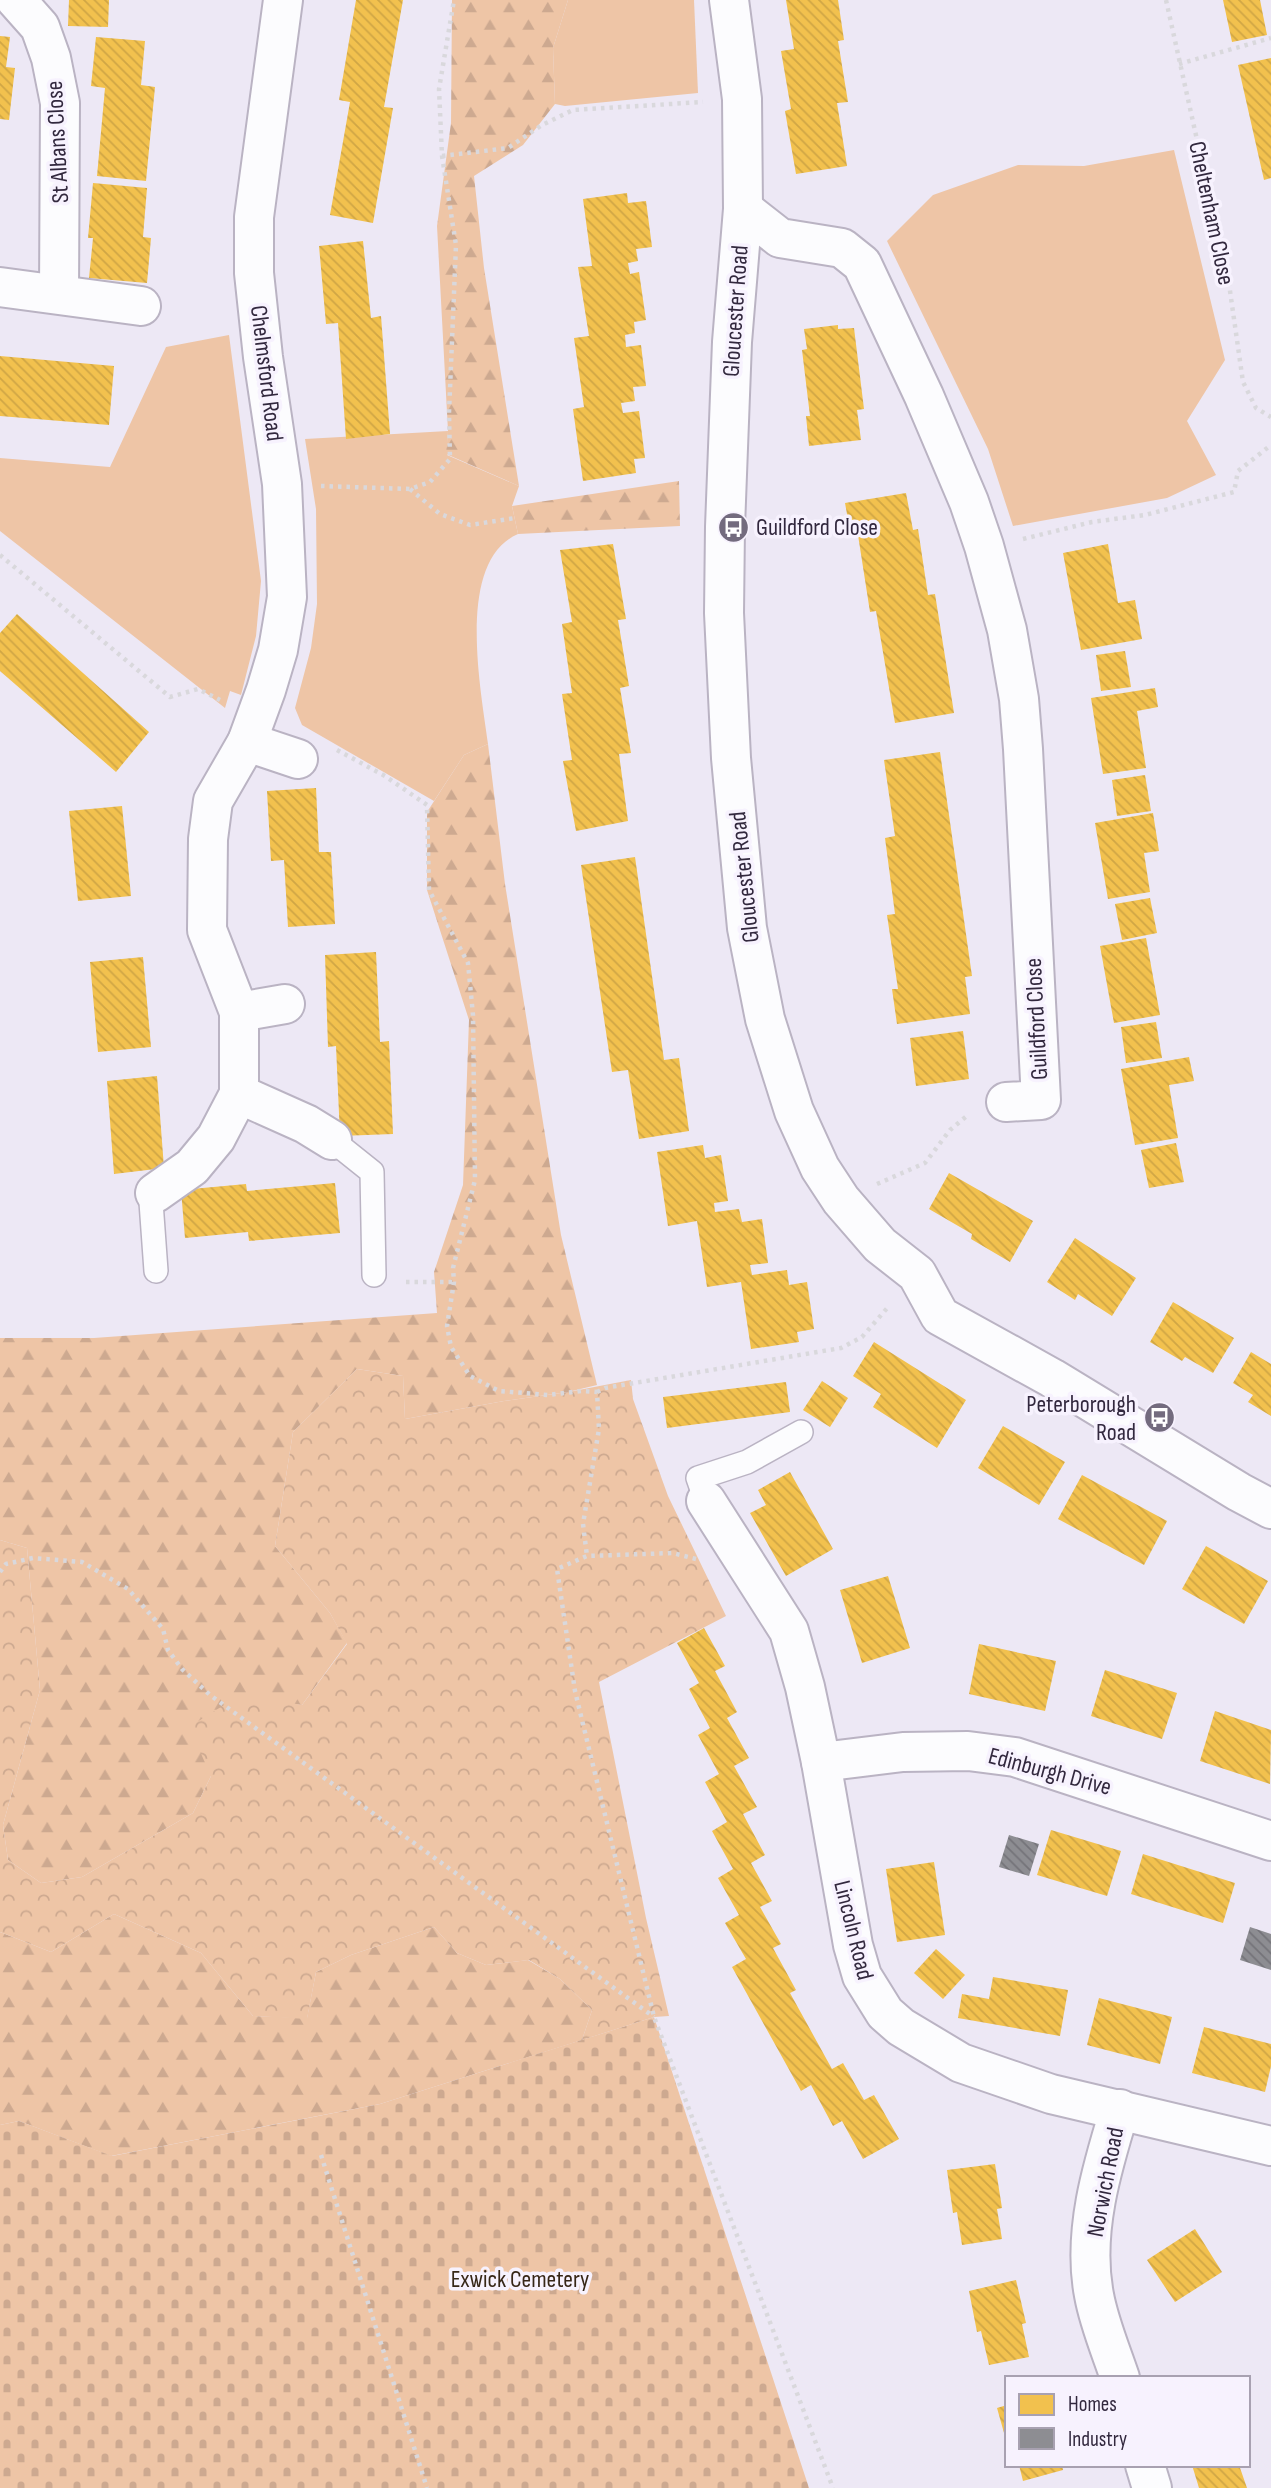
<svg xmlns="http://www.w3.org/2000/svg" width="1271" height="2488" font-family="'Sofia Sans Condensed',sans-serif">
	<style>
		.green { fill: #eec5a6 }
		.forest { fill: url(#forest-firs) }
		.cemetery { fill: url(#cemetery-stones) }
		.park { fill: url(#park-crowns) }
		.homes { fill: url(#homes-back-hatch) }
		.industry { fill: url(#industry-back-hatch) }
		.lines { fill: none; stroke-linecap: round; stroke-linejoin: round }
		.lane-casing { stroke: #bab3c3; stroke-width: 26 }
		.street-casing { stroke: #bab3c3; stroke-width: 42 }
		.path { stroke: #d9d8dc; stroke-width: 4.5; stroke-dasharray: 3.5 5; stroke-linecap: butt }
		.lane { stroke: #fcfcfe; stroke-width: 23 }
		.street { stroke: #fcfcfe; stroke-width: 38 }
		.labels { text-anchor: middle; stroke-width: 7; stroke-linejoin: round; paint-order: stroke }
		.street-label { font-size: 24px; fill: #32283e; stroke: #f7f2fe }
		.poi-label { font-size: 24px; fill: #32283e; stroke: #f7f2fe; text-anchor: start }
		.park-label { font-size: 24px; fill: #362617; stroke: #f7f2fe }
	</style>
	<defs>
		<pattern id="forest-firs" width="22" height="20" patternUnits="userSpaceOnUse" patternTransform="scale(1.75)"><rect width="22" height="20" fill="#eec5a6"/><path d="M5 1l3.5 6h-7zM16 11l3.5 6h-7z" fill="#cda990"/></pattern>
		<pattern id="cemetery-stones" width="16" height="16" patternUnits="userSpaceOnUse" patternTransform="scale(1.75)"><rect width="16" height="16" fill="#eec5a6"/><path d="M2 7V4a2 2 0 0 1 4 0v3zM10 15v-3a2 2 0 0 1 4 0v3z" fill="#cda990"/></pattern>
		<pattern id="park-crowns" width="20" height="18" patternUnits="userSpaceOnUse" patternTransform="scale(1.75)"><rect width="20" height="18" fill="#eec5a6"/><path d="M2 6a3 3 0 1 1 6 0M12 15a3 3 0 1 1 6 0" fill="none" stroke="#cda990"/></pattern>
		<pattern id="homes-back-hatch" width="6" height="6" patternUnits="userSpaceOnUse" patternTransform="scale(1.75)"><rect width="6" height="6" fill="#f2c14e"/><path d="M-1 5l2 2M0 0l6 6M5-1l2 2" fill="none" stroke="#d0a645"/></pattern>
		<pattern id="industry-back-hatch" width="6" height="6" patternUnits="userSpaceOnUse" patternTransform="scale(1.75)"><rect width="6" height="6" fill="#8d8d92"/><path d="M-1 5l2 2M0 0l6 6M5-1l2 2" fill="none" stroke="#747379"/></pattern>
	</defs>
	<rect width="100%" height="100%" fill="#ede8f5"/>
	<g class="green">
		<polygon points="568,0 694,0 698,93 565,106 555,104 553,48"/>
		<polygon points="1174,150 1225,360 1187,421 1216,475 1167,498 1013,526 988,449 887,241 933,195 1018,165 1084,166"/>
		<polygon points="229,335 261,581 256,636 241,695 230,691 225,708 0,531 0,458 110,467 166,347"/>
		<path d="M448,431L447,455L519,486L512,506L518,534C455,561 481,690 488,744L464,755L434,801L302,725L295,708L311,648L317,604L316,509L305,439Z"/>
	</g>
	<g class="forest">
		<polygon points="452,0 568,0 553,48 555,104 523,145 474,176 484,268 519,486 446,454 448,431 437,226 451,123"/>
		<polygon points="679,481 680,526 518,534 512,506"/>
		<polygon points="488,744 505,884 561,1235 597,1385 568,1392 504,1401 405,1419 403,1376 357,1369 293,1432 275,1546 330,1613 347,1643 302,1705 280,1703 211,1776 193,1813 82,1877 41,1883 8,1860 3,1825 40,1690 27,1548 0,1540 0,1338 94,1338 437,1313 434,1272 463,1185 469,1020 427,890 427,812 464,755"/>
		<polygon points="114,1914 201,1953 253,2016 307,2018 316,1972 351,1955 434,1927 457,1953 486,1965 528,1960 560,1979 592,2010 582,2040 380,2104 111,2156 19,2121 0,2125 0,1932 51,1952"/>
	</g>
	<polygon class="cemetery" points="654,2017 809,2488 0,2488 0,2125 19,2121 112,2156 380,2104"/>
	<polygon class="park" points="357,1369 403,1376 405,1419 504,1401 568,1392 631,1380 633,1399 668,1496 726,1616 599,1682 646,1918 669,2016 654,2017 582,2040 592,2010 560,1979 529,1960 486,1965 457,1953 434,1927 351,1955 316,1972 307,2019 253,2016 201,1953 114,1914 51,1952 0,1932 0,1540 27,1548 40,1690 3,1825 8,1860 41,1883 82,1877 193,1813 211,1776 189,1727 232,1700 252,1696 302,1705 347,1644 330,1613 275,1546 293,1432"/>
	<g class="homes">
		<polygon points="69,0 109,0 108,27 68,26"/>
		<polygon points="356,0 403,0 384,107 393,108 373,223 330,215 350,102 339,100"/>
		<polygon points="786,0 838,0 844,40 838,41 848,102 837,103 847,166 796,174 785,111 791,109 781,51 794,49"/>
		<polygon points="1223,0 1260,0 1267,35 1232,42"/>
		<polygon points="0,36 10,37 6,67 15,68 9,120 0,119"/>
		<polygon points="96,37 145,41 141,85 155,87 146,181 97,176 105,88 91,86"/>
		<polygon points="1271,58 1271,178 1264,180 1238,65"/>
		<polygon points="93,183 147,188 143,237 151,238 147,283 89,278 93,238 88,238"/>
		<polygon points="627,193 628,203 646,201 652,247 636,249 638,261 628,263 630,274 639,272 646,320 634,322 635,333 625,335 626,347 641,345 646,386 633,387 635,401 621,403 623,413 639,411 645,458 634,459 636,473 583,481 573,409 584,407 574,338 589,336 578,267 592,266 583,199"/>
		<polygon points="363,241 371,318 381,316 390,434 346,439 338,323 326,324 319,246"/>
		<polygon points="838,325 838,329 854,328 864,409 857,410 861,440 809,446 806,416 810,416 802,350 807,349 804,329"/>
		<polygon points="0,356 114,366 109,425 0,416"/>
		<polygon points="906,493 913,530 918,529 928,595 935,594 954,713 895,723 876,611 870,612 858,535 851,536 845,503"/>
		<polygon points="613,544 626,619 618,620 629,686 620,688 631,753 619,754 628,821 576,831 563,761 572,760 562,694 572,693 562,624 572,622 560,550"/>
		<polygon points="1108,544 1118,603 1135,600 1142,639 1081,650 1063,553"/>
		<polygon points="17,614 149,732 116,772 0,671 0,633"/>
		<polygon points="1125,651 1131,687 1101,691 1096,655"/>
		<polygon points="1155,688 1158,707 1137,711 1146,768 1103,774 1091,698"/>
		<polygon points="940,752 972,976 965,977 970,1014 897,1024 892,989 898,989 887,915 895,914 885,838 895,836 884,760"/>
		<polygon points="1145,775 1151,811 1117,816 1112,780"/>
		<polygon points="316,788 319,852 331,852 335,924 288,927 284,860 271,861 267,791"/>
		<polygon points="122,806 131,896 78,901 69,811"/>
		<polygon points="1153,813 1159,851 1144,853 1150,892 1108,899 1095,823"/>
		<polygon points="635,857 664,1060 679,1058 689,1131 639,1139 628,1070 612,1072 581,865"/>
		<polygon points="1150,898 1157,933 1122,940 1115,904"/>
		<polygon points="1146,938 1160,1015 1114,1023 1100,946"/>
		<polygon points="376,952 380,1042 389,1041 393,1134 340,1136 336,1046 328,1047 325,955"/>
		<polygon points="143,957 151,1047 98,1052 90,962"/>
		<polygon points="1156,1022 1162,1058 1126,1063 1121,1027"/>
		<polygon points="963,1031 969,1079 916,1086 910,1038"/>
		<polygon points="1189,1057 1194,1081 1169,1085 1178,1138 1135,1145 1121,1069"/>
		<polygon points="157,1076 164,1168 114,1174 107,1081"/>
		<polygon points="1176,1143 1184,1182 1149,1188 1141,1150"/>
		<polygon points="703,1145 705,1158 721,1155 728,1201 714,1203 715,1212 739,1209 742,1222 762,1219 768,1263 750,1265 752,1275 787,1270 789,1285 807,1282 814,1329 797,1332 799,1342 751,1349 741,1282 707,1287 697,1221 668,1226 657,1152"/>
		<polygon points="949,1173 1033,1221 1010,1262 971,1239 972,1234 929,1209"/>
		<polygon points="335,1183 340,1233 249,1241 248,1232 185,1238 181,1190 246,1184 247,1191"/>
		<polygon points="1075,1238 1136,1278 1112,1316 1078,1294 1075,1300 1047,1282"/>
		<polygon points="1173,1302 1234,1338 1213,1373 1185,1357 1182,1361 1150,1342"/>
		<polygon points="874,1342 966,1400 937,1448 873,1407 881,1394 853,1376"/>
		<polygon points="1251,1352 1271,1364 1271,1416 1248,1402 1253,1395 1233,1383"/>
		<polygon points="822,1381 848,1398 830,1427 803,1410"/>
		<polygon points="786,1382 790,1412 667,1428 663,1397"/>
		<polygon points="1003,1426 1065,1462 1039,1505 978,1468"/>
		<polygon points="790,1472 833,1549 786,1576 750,1513 766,1505 758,1490"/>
		<polygon points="1082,1475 1167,1521 1144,1565 1058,1519"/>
		<polygon points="1206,1546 1268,1581 1244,1624 1182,1589"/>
		<polygon points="888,1576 910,1648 862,1663 840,1590"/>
		<polygon points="704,1628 725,1666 715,1671 737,1712 727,1718 749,1758 734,1766 757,1807 743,1814 765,1855 751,1863 772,1901 760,1907 781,1944 773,1948 796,1990 790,1993 832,2069 843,2063 864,2100 874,2095 899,2139 863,2159 842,2121 833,2126 811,2085 801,2091 732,1967 746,1959 725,1923 739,1915 718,1878 733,1869 712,1831 727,1822 705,1782 719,1774 698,1735 710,1728 689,1689 699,1683 677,1643"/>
		<polygon points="979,1644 1056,1661 1045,1711 969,1694"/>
		<polygon points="1105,1670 1177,1693 1162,1739 1091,1716"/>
		<polygon points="1215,1711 1271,1730 1270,1784 1200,1761"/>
		<polygon points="1051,1830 1121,1851 1107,1896 1037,1875"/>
		<polygon points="1143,1854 1235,1883 1223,1923 1131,1894"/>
		<polygon points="934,1862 945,1935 897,1942 886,1869"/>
		<polygon points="936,1949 965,1975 943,1999 914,1973"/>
		<polygon points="993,1977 1068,1990 1060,2036 958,2018 962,1994 989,1999"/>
		<polygon points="1099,1998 1172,2017 1160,2064 1087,2045"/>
		<polygon points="1204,2027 1271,2044 1271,2066 1265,2092 1192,2073"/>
		<polygon points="995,2164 1002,2208 997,2209 1002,2239 962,2245 957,2212 953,2213 947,2170"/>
		<polygon points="1195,2229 1222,2272 1175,2302 1147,2260"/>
		<polygon points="1016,2280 1026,2323 1022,2324 1029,2357 989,2365 981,2331 977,2332 969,2291"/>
		<polygon points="1007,2405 1007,2440 1006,2440 997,2408"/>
		<polygon points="1019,2465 1062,2465 1063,2470 1023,2481"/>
		<polygon points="1192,2465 1239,2465 1247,2488 1199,2488"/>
	</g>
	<g class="industry">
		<polygon points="1009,1835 1039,1844 1029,1876 999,1867"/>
		<polygon points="1250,1927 1271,1934 1271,1970 1240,1960"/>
	</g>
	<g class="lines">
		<defs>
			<g id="lane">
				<polyline points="332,1140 372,1172 374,1275"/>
				<polyline points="155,1193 151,1202 156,1271"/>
				<polyline points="706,1501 698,1478 747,1462 801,1432"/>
			</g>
			<g id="street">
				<polyline points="16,0 40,27 51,58 60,103 59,294"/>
				<polyline points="729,0 742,99 743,209 732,342 725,527 724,613 731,758 747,928 765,1019 794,1111 820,1168 841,1200 880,1245 917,1274 940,1316 1052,1378 1239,1492 1271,1509"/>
				<polyline points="743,209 780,238 842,248 862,264 924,396 969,502 984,546 1007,630 1019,699 1023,749 1041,1100 1006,1102"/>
				<polyline points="0,287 141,306"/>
				<polyline points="247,742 298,759"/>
				<polyline points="239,1012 285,1004"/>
				<polyline points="239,1094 306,1124 332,1140"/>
				<polyline points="155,1193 192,1167 216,1138 239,1094 239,1012 207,930 208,839 213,801 247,742 266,690 278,650 287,597 282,484 263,357 254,273 254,217 283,0"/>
				<polyline points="706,1501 789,1631 805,1687 821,1762 853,1945 862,1976 885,2013 901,2027 961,2063 1051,2094 1271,2146"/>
				<polyline points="821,1762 903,1752 968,1751 1015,1757 1271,1841"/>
				<path d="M1120,2109C1102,2167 1082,2233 1094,2295C1099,2323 1111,2351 1120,2378"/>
				<polyline points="1145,2465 1152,2488"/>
			</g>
		</defs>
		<use href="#lane" class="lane-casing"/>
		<use href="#street" class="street-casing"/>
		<g class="path">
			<polyline points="1166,0 1229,284 1243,382 1256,408 1271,417"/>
			<polyline points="1179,64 1271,38"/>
			<polyline points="442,156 508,148 542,125 573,110 703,102"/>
			<polyline points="321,486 410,489 430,482 450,459 449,413 456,245 442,156 439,89 454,0"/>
			<polyline points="410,489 440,514 470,525 515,518"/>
			<polyline points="1023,539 1092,522 1145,515 1234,492 1238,471 1271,445"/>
			<polyline points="0,555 170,697 198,689 220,700"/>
			<polyline points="337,750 385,776 427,805 429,890 468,963 473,1015 475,1180 453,1268 454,1282 447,1326 451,1347 470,1376 499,1391 548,1395 581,1391 597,1392 599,1429 583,1524 587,1556"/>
			<polyline points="877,1184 925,1163 950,1130 968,1115"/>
			<polyline points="406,1282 454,1282"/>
			<polyline points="597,1392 605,1388 841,1348 862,1337 889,1306"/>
			<polyline points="696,1559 673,1553 587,1556 557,1569 575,1691 654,2017 833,2488"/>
			<polyline points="0,1572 6,1564 33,1558 82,1562 128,1589 163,1629 168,1650 182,1669 210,1695 654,2017"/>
			<polyline points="321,2155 427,2488"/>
		</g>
		<use href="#lane" class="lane"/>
		<use href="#street" class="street"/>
	</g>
	<defs>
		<symbol id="bus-disc" viewBox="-11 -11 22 22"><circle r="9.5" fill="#736b7e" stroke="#f7f2fe"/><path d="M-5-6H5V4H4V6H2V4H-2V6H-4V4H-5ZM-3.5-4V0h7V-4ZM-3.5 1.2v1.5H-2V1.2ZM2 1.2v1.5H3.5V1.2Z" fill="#fff"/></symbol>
	</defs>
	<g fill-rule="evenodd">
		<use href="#bus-disc" x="716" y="510" width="35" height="35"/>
		<use href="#bus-disc" x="1142" y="1400" width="35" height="35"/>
	</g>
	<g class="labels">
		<g class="street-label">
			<text transform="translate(57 142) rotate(-93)" y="8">St Albans Close</text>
			<text transform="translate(1212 213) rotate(78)" y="8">Cheltenham Close</text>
			<text transform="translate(735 311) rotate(-86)" y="8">Gloucester Road</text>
			<text transform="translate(267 373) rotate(83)" y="8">Chelmsford Road</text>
			<text transform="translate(744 877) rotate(-96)" y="8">Gloucester Road</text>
			<text transform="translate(1036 1019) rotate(-93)" y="8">Guildford Close</text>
			<text transform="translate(1050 1771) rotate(15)" y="8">Edinburgh Drive</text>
			<text transform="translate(854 1930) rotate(76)" y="8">Lincoln Road</text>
			<text transform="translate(1105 2182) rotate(-79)" y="8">Norwich Road</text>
		</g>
		<g class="poi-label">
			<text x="756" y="535">Guildford Close</text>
			<text x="1136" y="1412" text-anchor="end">Peterborough<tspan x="1136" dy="28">Road</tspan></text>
		</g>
		<g class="park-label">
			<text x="520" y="2287">Exwick Cemetery</text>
		</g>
	</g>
	<rect x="1005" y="2376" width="245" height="91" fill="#f7f2fe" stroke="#a8a1b1" stroke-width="2"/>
	<rect x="1019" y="2394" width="35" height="21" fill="#f2c14e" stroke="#a8a1b1" stroke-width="2"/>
	<text x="1068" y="2411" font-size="21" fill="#32283e">Homes</text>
	<rect x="1019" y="2428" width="35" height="21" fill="#8d8d92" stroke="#a8a1b1" stroke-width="2"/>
	<text x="1068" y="2446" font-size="21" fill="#32283e">Industry</text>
</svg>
